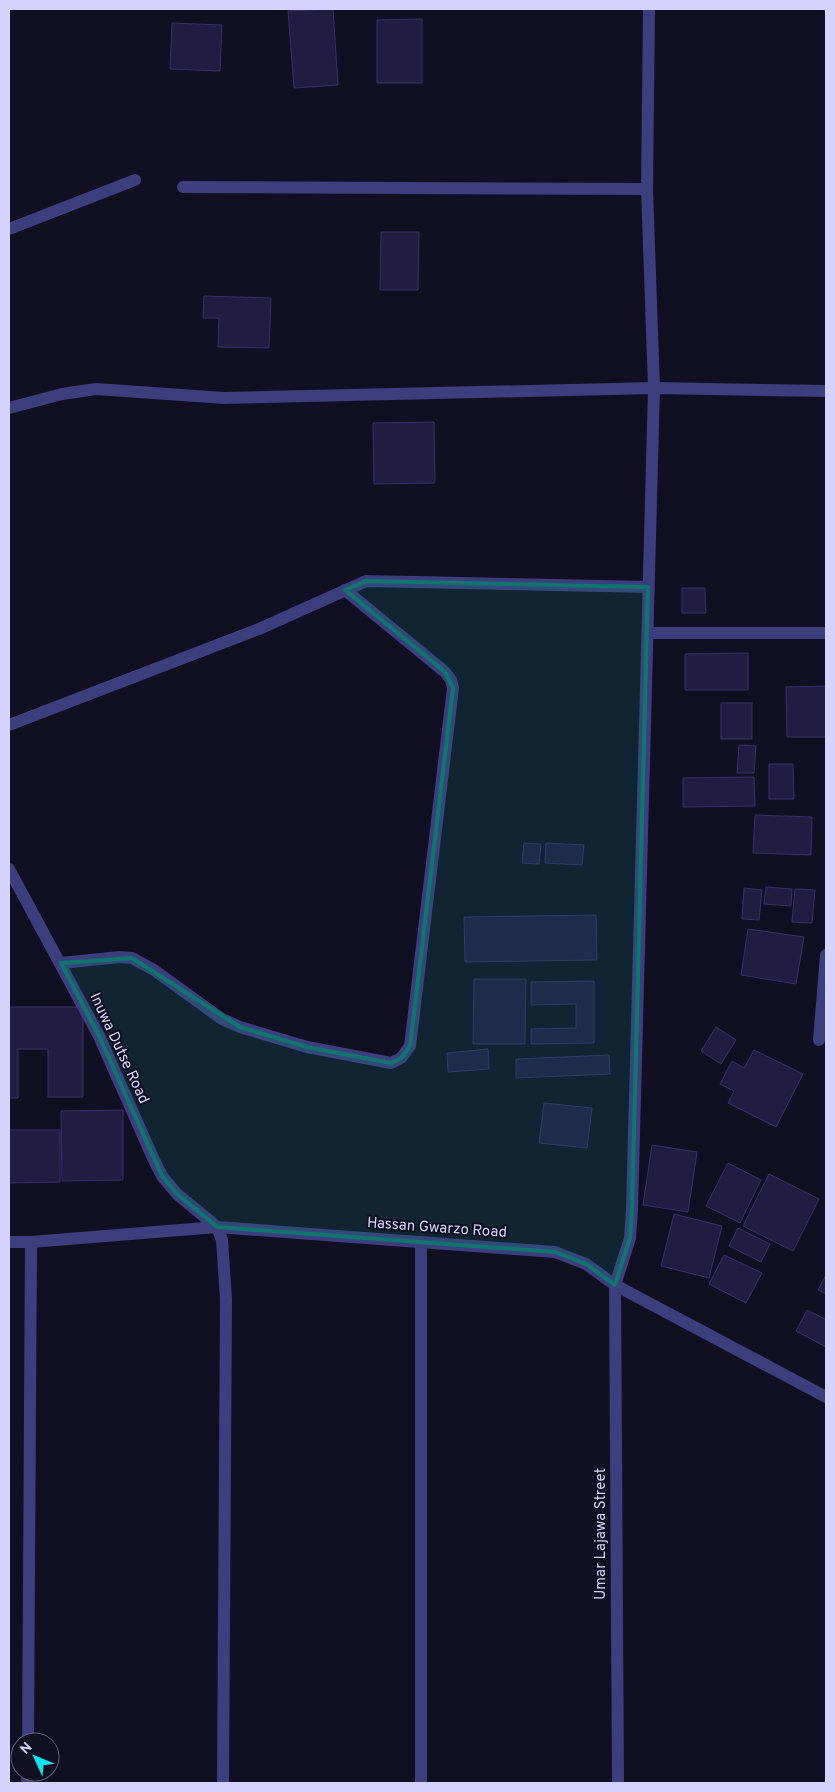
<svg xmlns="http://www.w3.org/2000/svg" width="835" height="1792" font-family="Overpass,sans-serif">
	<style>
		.building { fill: #221c41; stroke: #38306c }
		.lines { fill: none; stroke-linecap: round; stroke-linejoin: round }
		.minor { stroke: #3d3e7e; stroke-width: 12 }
		.marked { fill: #0f766e; fill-opacity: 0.2; stroke: #0f766e; stroke-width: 4; stroke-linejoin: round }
		.labels { text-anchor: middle; stroke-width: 4; stroke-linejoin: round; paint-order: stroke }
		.street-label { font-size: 15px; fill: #d5d3fc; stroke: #110f22 }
	</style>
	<rect width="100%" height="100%" fill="#110f22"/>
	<g class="building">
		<polygon points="333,9 338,85 294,88 288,11"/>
		<polygon points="422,19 422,83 377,83 377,20"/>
		<polygon points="172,23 222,25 220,71 170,69"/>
		<polygon points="381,232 419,232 418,290 380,290"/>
		<polygon points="204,296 271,298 269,348 218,347 219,318 203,318"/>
		<polygon points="434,422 435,483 374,484 373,423"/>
		<polygon points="682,588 705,588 706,613 682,613"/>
		<polygon points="748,653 748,690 685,690 685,654"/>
		<polygon points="826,686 826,737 787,737 786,687"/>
		<rect x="721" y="703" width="31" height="36"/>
		<polygon points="739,745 756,746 754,773 737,773"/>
		<polygon points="769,764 793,764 794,799 769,799"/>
		<polygon points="754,777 755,806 683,807 683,778"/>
		<polygon points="755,815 812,817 811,855 753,853"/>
		<polygon points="524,843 541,844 539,864 522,863"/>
		<polygon points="546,843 584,845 582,865 545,863"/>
		<polygon points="766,887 792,889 791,906 764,904"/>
		<polygon points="744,888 762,890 759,920 742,919"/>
		<polygon points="795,889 815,890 812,923 792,922"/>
		<polygon points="596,915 597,960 465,962 464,917"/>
		<polygon points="748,929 804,937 796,984 741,975"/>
		<polygon points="474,979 526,979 525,1044 473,1044"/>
		<polygon points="594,981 594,1043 531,1044 531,1029 576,1028 576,1004 531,1005 531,982"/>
		<polygon points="9,1007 83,1007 83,1097 48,1097 48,1049 18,1049 18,1098 9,1098"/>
		<polygon points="716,1027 736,1040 721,1064 701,1051"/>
		<polygon points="488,1049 489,1069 448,1072 447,1053"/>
		<polygon points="754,1050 803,1074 776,1127 728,1103 734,1091 720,1084 732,1061 744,1068"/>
		<polygon points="609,1055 610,1074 516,1078 516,1059"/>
		<polygon points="544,1103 592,1108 587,1148 539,1143"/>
		<polygon points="123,1110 123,1180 62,1181 61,1111"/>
		<polygon points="9,1130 60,1130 60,1182 9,1183"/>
		<polygon points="652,1145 697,1152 688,1212 643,1205"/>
		<polygon points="728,1163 761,1180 740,1223 706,1206"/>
		<polygon points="769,1174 819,1199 793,1251 743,1226"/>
		<polygon points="674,1214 722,1226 709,1278 661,1266"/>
		<polygon points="738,1228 770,1244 761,1262 729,1246"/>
		<polygon points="724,1255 762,1273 746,1303 709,1284"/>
		<polygon points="826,1275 826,1294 818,1290"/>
		<polygon points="807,1310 825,1319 826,1317 826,1347 796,1331"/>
	</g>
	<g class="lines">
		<g class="minor">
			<polyline points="183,187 647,189"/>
			<polyline points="9,229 135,180"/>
			<polyline points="9,408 62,394 96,389 224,398 654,388 826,391"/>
			<polyline points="648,633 826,633"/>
			<polyline points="9,725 259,629 366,581 648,587"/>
			<polyline points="9,869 99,1036 153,1158 162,1176 177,1194 217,1227 222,1240 226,1299 223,1783"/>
			<polyline points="61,963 120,957 132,958 154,970 222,1019 240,1027 307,1047 391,1063 401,1058 410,1046 453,688 451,680 445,672 345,590"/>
			<polyline points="819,1040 826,955"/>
			<polyline points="9,1242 31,1242 217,1227 555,1252 586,1264 615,1285 826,1397"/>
			<polyline points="28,1742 31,1242"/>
			<polyline points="27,1783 28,1772"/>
			<polyline points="421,1783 421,1242"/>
			<polyline points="618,1783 615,1285 630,1238 632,1209 654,388 647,189 649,9"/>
		</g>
	</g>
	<path class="marked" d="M366,581L648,587L632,1209L630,1238L615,1285L586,1264L555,1252L217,1227L177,1194L162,1176L99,1036L61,963L132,958L240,1027L307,1047L391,1063L401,1058L410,1046L453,688L445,672L345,590Z"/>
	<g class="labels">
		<g class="street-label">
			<text transform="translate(120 1048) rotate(65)" y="5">Inuwa Dutse Road</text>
			<text transform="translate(437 1227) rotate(4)" y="5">Hassan Gwarzo Road</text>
			<text transform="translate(600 1534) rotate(-90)" y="5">Umar Lajawa Street</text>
		</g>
	</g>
	<rect width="835" height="1792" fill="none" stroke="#d5d3fc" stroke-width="20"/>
	<g transform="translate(35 1757) rotate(314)"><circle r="24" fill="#110f22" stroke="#5f5d79"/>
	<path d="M0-4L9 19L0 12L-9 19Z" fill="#0fe3ec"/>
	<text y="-8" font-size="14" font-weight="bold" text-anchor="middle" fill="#d5d3fc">N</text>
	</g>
</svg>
